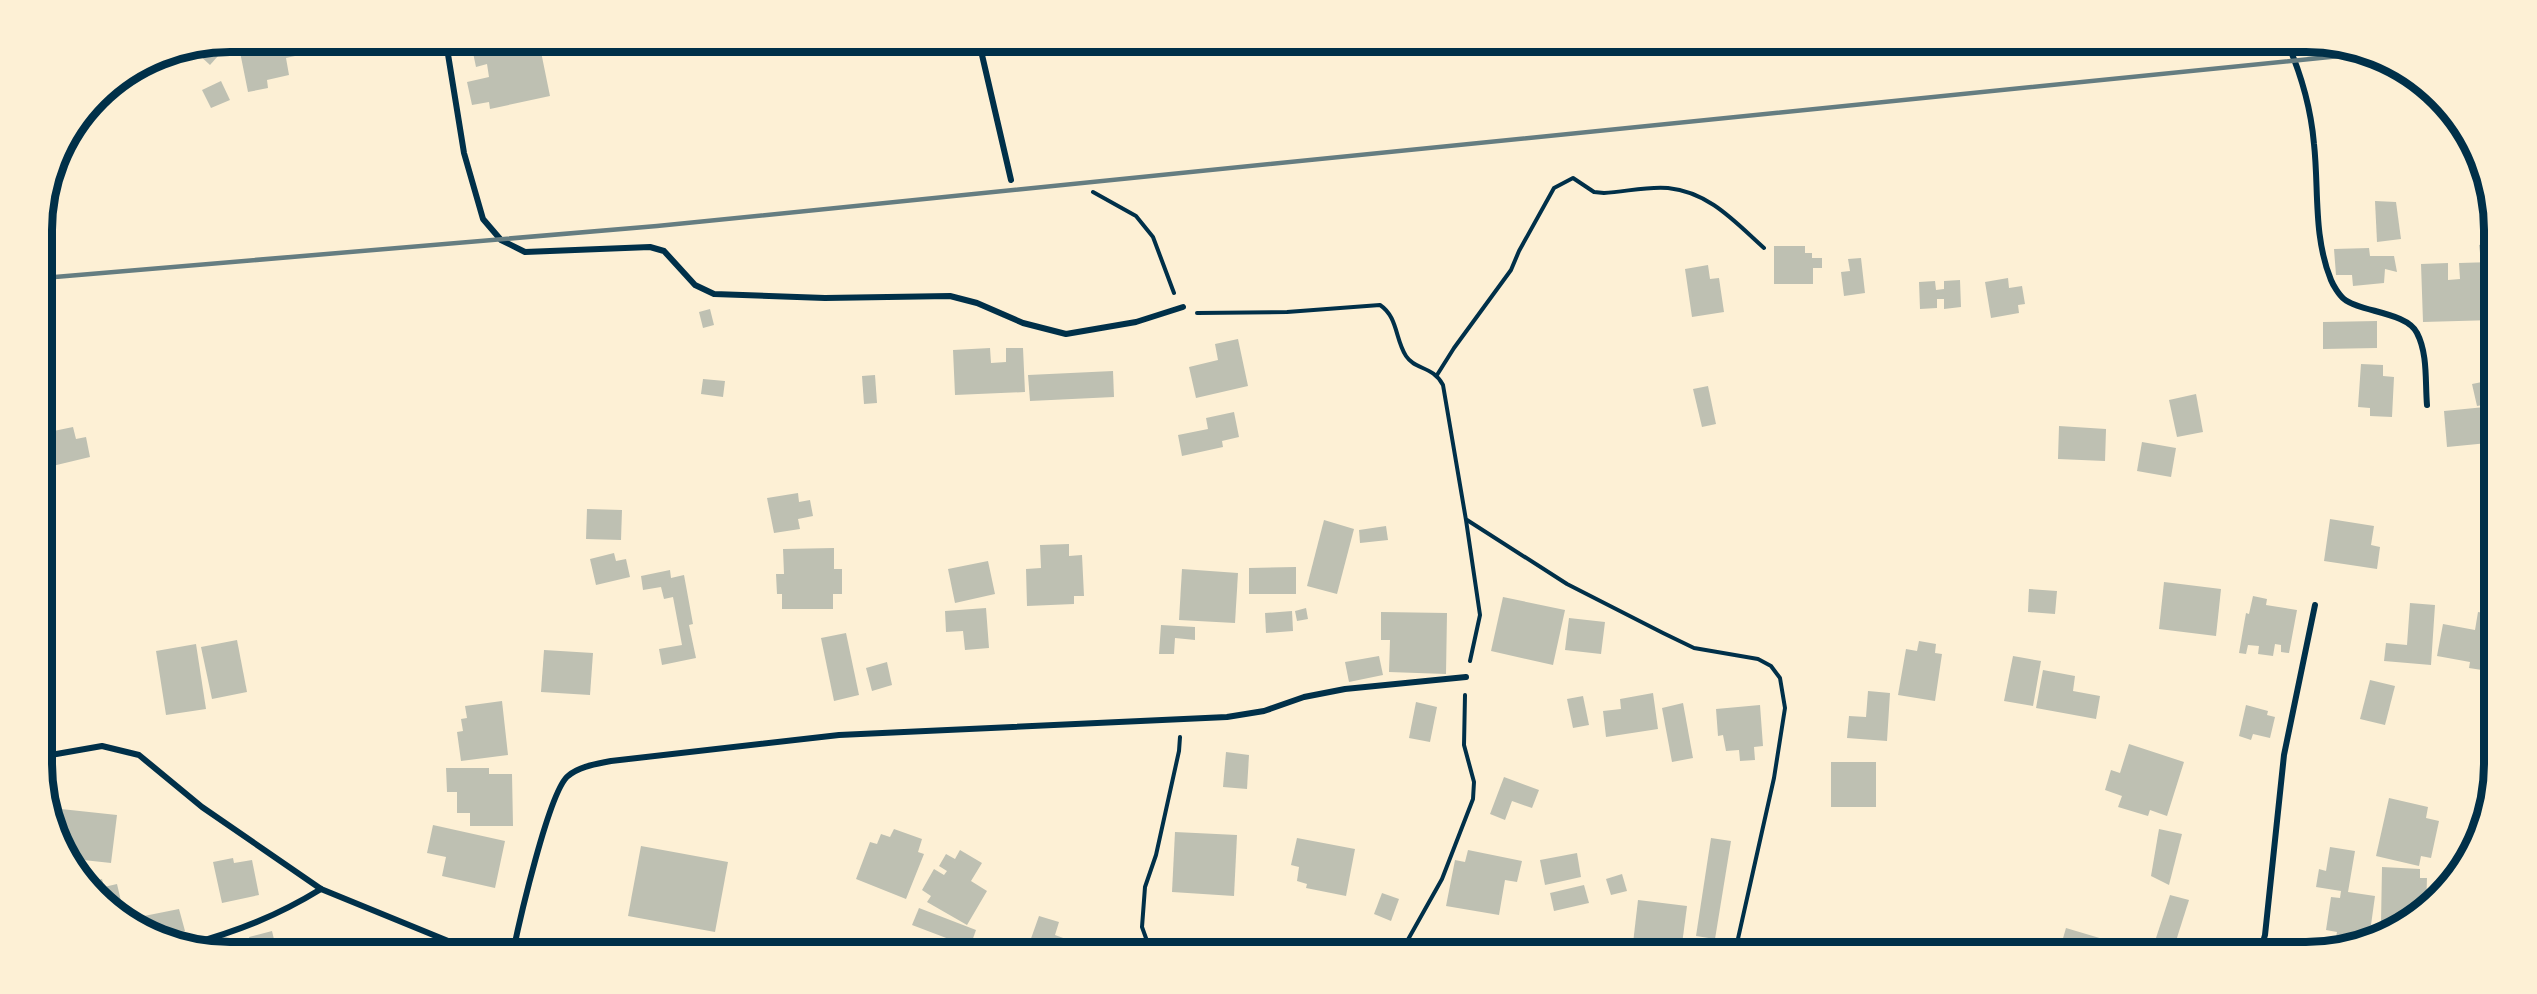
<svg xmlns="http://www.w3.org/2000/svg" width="2537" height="994" font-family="'Public Sans',sans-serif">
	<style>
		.building { fill: #bec0b2 }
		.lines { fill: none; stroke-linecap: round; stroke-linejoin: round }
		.path { stroke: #003049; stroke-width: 4 }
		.minor { stroke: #003049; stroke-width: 6 }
		.rail { stroke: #657d81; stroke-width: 4.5 }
		.rim { fill: none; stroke: #003049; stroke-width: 8 }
	</style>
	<rect width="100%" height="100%" fill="#fdf0d5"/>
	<g class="building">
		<polygon points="238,42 292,42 295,56 286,58 289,75 267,80 268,88 248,92"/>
		<polygon points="477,42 539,42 550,96 490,109 489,102 472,105 467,82 489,77 487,64 476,67 471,43"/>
		<polygon points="854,42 883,42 883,43 855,48"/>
		<polygon points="1091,42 1111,42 1108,55 1089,51"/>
		<polygon points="222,44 226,47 210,65 197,53 202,48"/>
		<polygon points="221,81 230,100 211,108 202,90"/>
		<polygon points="2375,201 2396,202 2401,239 2377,242"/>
		<polygon points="2493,218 2494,260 2481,261 2479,245 2489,243 2487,219"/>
		<polygon points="1774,246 1805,246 1805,253 1812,253 1812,258 1822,258 1822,268 1813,268 1813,284 1774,284"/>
		<polygon points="2369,248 2370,256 2394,256 2397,272 2385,269 2384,283 2353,286 2352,275 2336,275 2334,249"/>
		<polygon points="1861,258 1865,293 1844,296 1841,272 1850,271 1848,259"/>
		<polygon points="2493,262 2494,320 2423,322 2421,264 2448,263 2448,280 2460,279 2459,263"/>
		<polygon points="1708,265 1710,279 1719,278 1724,312 1692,317 1685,269"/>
		<polygon points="2008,278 2009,288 2022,286 2025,304 2018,305 2019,313 1991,318 1985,282"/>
		<polygon points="1960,280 1961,307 1944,309 1944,299 1937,299 1937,308 1920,309 1919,282 1935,281 1936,290 1944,289 1944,281"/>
		<polygon points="710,309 714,325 703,328 699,312"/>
		<polygon points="2377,321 2377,348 2323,349 2323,322"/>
		<polygon points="1238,339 1248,386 1196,398 1189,367 1218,360 1215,344"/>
		<polygon points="2494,347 2494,403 2477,406 2472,384 2487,381 2480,349"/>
		<polygon points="990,348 991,363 1006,362 1006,348 1023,348 1025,392 955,395 953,350"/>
		<polygon points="2361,364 2383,365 2383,376 2394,377 2392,417 2370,416 2370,408 2358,407"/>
		<polygon points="1113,371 1114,397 1030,401 1028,375"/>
		<polygon points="875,375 877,403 864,404 862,376"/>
		<polygon points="703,379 725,381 723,397 701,394"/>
		<polygon points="1708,386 1716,424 1702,427 1693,389"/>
		<polygon points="2196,394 2203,432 2177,437 2169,400"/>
		<polygon points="2485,407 2488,443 2447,447 2444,411"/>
		<polygon points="1234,412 1239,437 1222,441 1223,447 1182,456 1178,435 1208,429 1206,418"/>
		<polygon points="2059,426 2106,429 2105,461 2058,459"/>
		<polygon points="73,427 76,439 86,437 90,457 44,468 44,433"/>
		<polygon points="2142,442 2176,448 2171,477 2137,471"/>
		<polygon points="798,493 799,502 810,500 813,516 798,519 800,529 774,533 767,498"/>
		<polygon points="587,509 622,510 621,540 586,539"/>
		<polygon points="2330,519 2374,526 2371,545 2380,547 2377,569 2324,561"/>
		<polygon points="1324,520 1354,529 1337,594 1307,586"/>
		<polygon points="1386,526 1388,540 1360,543 1359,530"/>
		<polygon points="1069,544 1069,556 1082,555 1084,596 1074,596 1074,604 1027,606 1026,569 1041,568 1040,545"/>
		<polygon points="834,548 834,569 842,569 842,594 833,594 833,609 782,609 782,594 777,594 776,574 784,574 783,549"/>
		<polygon points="44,550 51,551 45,576 44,576"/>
		<polygon points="614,553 616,561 626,559 630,577 596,585 590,559"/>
		<polygon points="988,561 995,594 955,603 948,569"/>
		<polygon points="1296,567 1296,594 1249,594 1249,568"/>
		<polygon points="1182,569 1238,573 1235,623 1179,620"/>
		<polygon points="670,570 671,578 684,575 693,624 689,625 696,658 662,665 659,649 682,645 673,597 664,599 661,587 643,590 641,576"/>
		<polygon points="2486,577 2494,579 2494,595 2483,592"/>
		<polygon points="2164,582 2221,589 2216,636 2159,629"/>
		<polygon points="2029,589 2057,591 2055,614 2028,612"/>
		<polygon points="2253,596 2267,599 2266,605 2297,610 2289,653 2281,652 2281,645 2275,644 2273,656 2258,654 2259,646 2248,645 2246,654 2239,653 2246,613 2249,614"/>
		<polygon points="1503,597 1565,610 1553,665 1491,651"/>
		<polygon points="2410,603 2435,605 2431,665 2384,661 2386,643 2407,645"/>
		<polygon points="986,608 989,648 965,650 963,631 946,632 945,611"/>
		<polygon points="1306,608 1308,619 1297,621 1295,611"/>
		<polygon points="1292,611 1293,631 1266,633 1265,613"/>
		<polygon points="1381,612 1447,613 1446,674 1389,672 1390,640 1381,640"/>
		<polygon points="2478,612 2495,615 2495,672 2469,668 2470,662 2437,656 2443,624 2475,630"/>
		<polygon points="1569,618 1605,622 1601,654 1565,650"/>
		<polygon points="1161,625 1195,627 1195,640 1175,638 1174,654 1159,654"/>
		<polygon points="846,633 859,695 834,701 821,638"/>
		<polygon points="237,640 247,692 212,699 201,647"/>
		<polygon points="1919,641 1936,644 1935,653 1942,654 1935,701 1898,695 1906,649 1917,651"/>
		<polygon points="196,644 206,709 166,715 156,651"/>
		<polygon points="544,650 593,653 590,695 541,692"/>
		<polygon points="1379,656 1383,675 1349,682 1345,662"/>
		<polygon points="2013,656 2041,661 2033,706 2004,701"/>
		<polygon points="887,662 892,685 872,691 866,668"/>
		<polygon points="2043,670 2075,676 2073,691 2100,696 2096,719 2036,708"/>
		<polygon points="2370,680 2395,686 2385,725 2360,719"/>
		<polygon points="1868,691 1890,693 1887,741 1847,738 1849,716 1866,717"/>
		<polygon points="1653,693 1658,729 1606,737 1603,711 1621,709 1620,699"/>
		<polygon points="1583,696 1589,725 1573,728 1567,699"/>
		<polygon points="502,701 508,755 461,761 457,732 463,731 461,719 467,718 465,706"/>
		<polygon points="1416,702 1437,707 1430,742 1409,738"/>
		<polygon points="1683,703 1693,758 1672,762 1662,708"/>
		<polygon points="1760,705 1763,746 1754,747 1755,760 1740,761 1739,750 1726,751 1723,735 1718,736 1716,709"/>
		<polygon points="2246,705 2268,711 2267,715 2275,717 2270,738 2253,734 2251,740 2239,736"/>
		<polygon points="2129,744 2184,762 2167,816 2150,810 2148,816 2118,807 2122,796 2105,790 2111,770 2120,773"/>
		<polygon points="1226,752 1249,755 1247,789 1223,787"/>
		<rect x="1831" y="762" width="45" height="45"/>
		<polygon points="446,768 489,768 489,774 512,774 513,826 470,826 470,813 457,813 457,792 447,792"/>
		<polygon points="1504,777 1539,790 1532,808 1512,801 1505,820 1490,814"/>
		<polygon points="2389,798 2428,807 2426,818 2439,821 2431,858 2421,856 2419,866 2376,856"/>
		<polygon points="61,809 117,815 111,863 74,859 59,828"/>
		<polygon points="433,825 505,841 495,888 442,876 446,857 427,853"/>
		<polygon points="894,829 922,839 918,852 924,854 906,899 856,879 870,842 877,844 881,834 890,837"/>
		<polygon points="2159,829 2182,834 2169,885 2151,876"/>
		<polygon points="1175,832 1237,835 1234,896 1172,892"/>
		<polygon points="1297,838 1355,849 1346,896 1306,888 1307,884 1297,881 1299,867 1291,865"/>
		<polygon points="1711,838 1731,841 1715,939 1696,936"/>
		<polygon points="641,846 728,862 715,932 628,916"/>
		<polygon points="2330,847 2355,851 2348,892 2375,896 2371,925 2376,925 2373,939 2368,942 2353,945 2335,942 2337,932 2326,930 2331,897 2340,898 2341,891 2316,887 2319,869 2326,871"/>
		<polygon points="960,850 982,863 971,881 987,891 967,925 927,902 931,896 922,890 934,869 944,875 947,871 939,866 946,854 955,859"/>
		<polygon points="1468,850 1522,861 1517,882 1505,880 1499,915 1446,906 1455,860 1465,862"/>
		<polygon points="1577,853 1581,877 1545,885 1540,860"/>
		<polygon points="233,858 234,863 252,860 259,895 222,903 213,862"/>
		<polygon points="2382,867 2420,869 2420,878 2427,878 2426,909 2421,913 2401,924 2381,923"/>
		<polygon points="1622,874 1627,891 1611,895 1606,879"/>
		<polygon points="102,879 104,887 117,884 121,901 111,903 89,888 86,882"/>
		<polygon points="1584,885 1589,903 1554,911 1550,893"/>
		<polygon points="1382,893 1399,899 1391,921 1374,914"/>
		<polygon points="2170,895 2189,900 2175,944 2156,938"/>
		<polygon points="1638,900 1687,906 1681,952 1632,952"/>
		<polygon points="919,908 976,930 970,947 912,925"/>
		<polygon points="179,909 185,931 160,936 140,922 139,917"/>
		<polygon points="1039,916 1059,922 1055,935 1085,946 1082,952 1040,952 1028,947"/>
		<polygon points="2066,928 2113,942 2110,952 2059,952"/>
		<polygon points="272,931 277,952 239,952 238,948 251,945 249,937"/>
		<polygon points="1434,940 1468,951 1468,952 1430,952"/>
		<polygon points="1275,946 1301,951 1301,952 1274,952"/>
		<polygon points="1691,946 1713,949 1713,952 1690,952"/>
	</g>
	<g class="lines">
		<g class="path">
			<polyline points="1093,192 1136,216 1153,237 1174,293"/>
			<path d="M1197,313L1287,312L1380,305C1398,317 1395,339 1406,356C1415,370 1433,366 1443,385L1466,520L1480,615L1470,661"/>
			<path d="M1437,375L1454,348L1511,270L1519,251L1554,188L1573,178L1594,192L1604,193C1625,192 1647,186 1668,188C1709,192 1735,222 1764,248"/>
			<polyline points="1467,520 1567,584 1663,633 1694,648 1758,659 1771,666 1780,678 1785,708 1774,778 1735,952"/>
			<polyline points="1151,952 1142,927 1145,887 1156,855 1179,751 1180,737"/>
			<polyline points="1401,952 1442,879 1473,799 1474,782 1464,745 1465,695"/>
		</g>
		<g class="minor">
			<polyline points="446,42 464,153 483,219 501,240 525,252 650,247 664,251 695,285 714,294 825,298 950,296 977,303 1023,323 1066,334 1136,322 1183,307"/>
			<polyline points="979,42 1011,180"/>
			<polyline points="1536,42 1554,48 1577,42"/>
			<path d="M1674,42C1694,58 1757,47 1782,42"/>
			<path d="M2287,42C2301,74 2311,109 2314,144C2319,189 2313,236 2331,280C2333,285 2339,295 2344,299C2360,312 2407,312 2417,333C2428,354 2425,382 2427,405"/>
			<polyline points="45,756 102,746 139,755 202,807 321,889 475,952"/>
			<path d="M188,945C238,931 277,916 321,889"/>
			<path d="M513,952C519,923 549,791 568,776C580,766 597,764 611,761L839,735L1227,717L1264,711L1304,697L1345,689L1466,677"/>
			<polyline points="2260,952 2265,935 2284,755 2315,605"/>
		</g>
		<polyline class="rail" points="43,278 657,226 2369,53"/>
	</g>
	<path d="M0 0H2537V994H0ZM230 52H2306A178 178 0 0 1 2484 230V764A178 178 0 0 1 2306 942H230A178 178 0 0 1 52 764V230A178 178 0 0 1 230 52Z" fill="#fdf0d5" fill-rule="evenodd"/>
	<path class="rim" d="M230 52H2306A178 178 0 0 1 2484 230V764A178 178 0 0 1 2306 942H230A178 178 0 0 1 52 764V230A178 178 0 0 1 230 52Z"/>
</svg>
